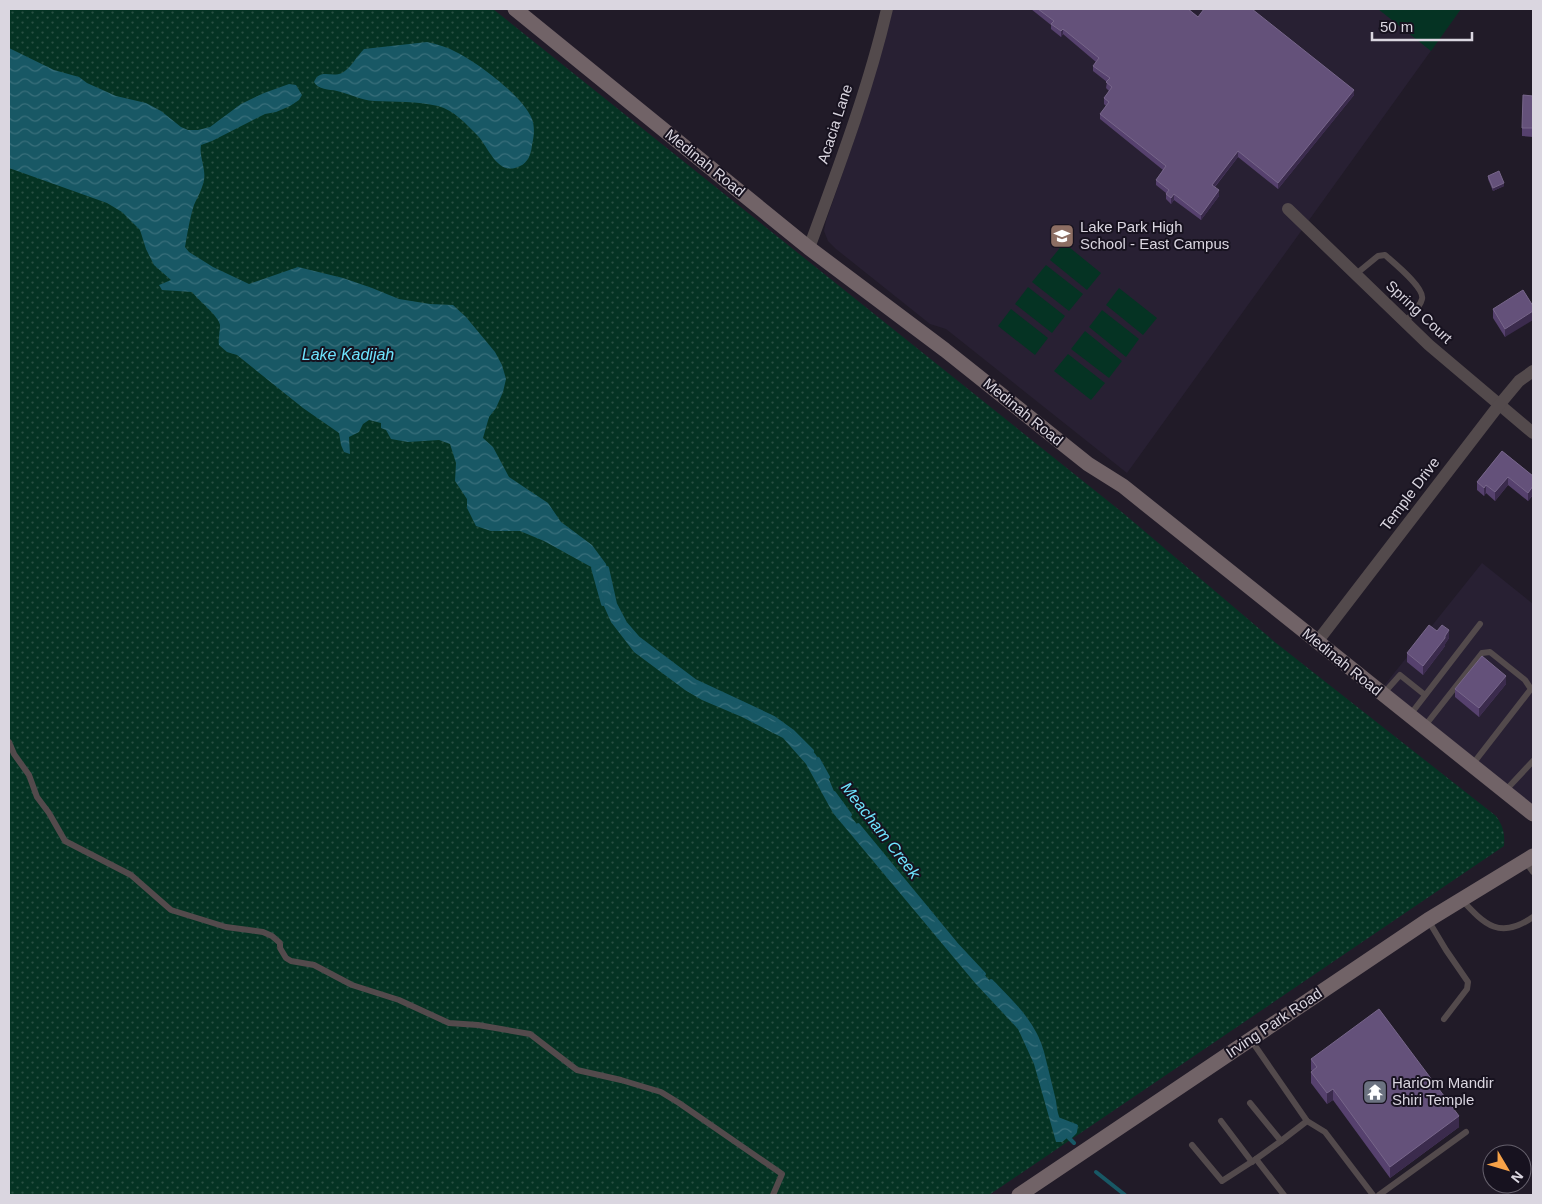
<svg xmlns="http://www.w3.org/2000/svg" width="1542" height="1204" font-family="Helvetica,sans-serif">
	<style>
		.built { fill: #282033 }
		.grass { fill: url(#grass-dots) }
		.green { fill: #053323 }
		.water { fill: url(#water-waves) }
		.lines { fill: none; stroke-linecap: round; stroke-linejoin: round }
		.stream { stroke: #185865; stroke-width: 4 }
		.service { stroke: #534a4c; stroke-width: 6 }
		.minor { stroke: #534a4c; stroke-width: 12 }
		.secondary { stroke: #716367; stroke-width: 15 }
		.wall { fill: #56416e }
		.shaded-wall { fill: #3b2b4d }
		.building { fill: #64517a; stroke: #77668a }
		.labels { text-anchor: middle; stroke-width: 4; stroke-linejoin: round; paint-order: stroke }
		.street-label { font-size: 15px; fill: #dad6e0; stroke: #17121f }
		.poi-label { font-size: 15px; fill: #dad6e0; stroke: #17121f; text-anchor: start }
		.water-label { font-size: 16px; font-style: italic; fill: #6ee5ff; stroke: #17121f }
	</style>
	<defs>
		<pattern id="grass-dots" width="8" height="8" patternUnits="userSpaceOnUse" patternTransform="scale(1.25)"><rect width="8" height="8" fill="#053323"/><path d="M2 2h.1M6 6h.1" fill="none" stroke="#295043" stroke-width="1.8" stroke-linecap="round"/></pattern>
		<pattern id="water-waves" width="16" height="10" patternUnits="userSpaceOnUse" patternTransform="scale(1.25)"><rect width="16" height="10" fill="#185865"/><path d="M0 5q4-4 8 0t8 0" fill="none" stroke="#396f7b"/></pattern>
	</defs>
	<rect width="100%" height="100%" fill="#211b28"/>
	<g class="built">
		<polygon points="893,9 1461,9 1127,473 946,329 930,324 836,249 828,241 824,231 826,221 858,129"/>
		<polygon points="1482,563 1533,604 1533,805 1383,687"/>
	</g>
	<path class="grass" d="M9,9H493L1123,513L1276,643L1496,816C1503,826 1505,833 1504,846L989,1195H9Z"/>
	<g class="green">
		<polygon points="1378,9 1461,9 1431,51"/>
		<polygon points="1064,243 1101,273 1087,290 1050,260"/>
		<polygon points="1046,265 1083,294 1069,311 1032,282"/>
		<polygon points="1028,287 1065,316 1052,333 1015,304"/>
		<polygon points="1119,288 1157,318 1143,335 1106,305"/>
		<polygon points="1011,309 1048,338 1035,355 998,326"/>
		<polygon points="1102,310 1139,339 1126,357 1089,327"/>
		<polygon points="1085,331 1122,361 1109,378 1071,349"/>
		<polygon points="1068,354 1105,383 1091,400 1054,371"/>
	</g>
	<g class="water">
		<path d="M427,42C437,44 447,47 456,52C477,62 524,97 532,119C535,127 534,137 532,145C531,156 527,165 515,168C496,173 488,146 477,135C466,124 454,110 438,106C417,101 395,102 374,101C361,100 350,94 337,91C329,89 318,90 314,82C320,68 331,78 342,73C350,69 357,56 364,49Z"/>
		<path d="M9,48L54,70L79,77L87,83L116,96L146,103L161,111L181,127L188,130H198L210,127L241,104L264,93L289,84L296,85L302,95L299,100L290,106L276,112L265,114L212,141L201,145C199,157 206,168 204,180C202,190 198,196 194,205C190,217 187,235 185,247L189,252L213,267L249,284L298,267L343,278L372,288L399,299L430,304L453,305L466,317L495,352L502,365L506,379L503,392L496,408L489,417L483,438L493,447L509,477L548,503L561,522L592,545L606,564L615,604L625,623L638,638L695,681L751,707L774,718L792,731L804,741L816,755L828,777L836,796L852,818L956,944L1028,1022C1041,1045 1046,1070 1053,1096C1055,1104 1054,1112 1058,1119L1076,1126L1075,1132L1062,1142H1056L1034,1064L1018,1029L975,983L833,813L806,764L783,738L742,717L702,700L685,690L634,652L611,622L603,604L593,568L544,541L520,531H491L476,526L467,508V499L455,481L456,463L450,444L439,440L408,442L391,439L386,430L381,428V423L369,420L363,424L359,432L349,437L350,454L344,452L341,445L339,433L303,408L237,355L227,352L219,345C218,339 220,332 220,325C219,316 198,300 192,292L162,290L159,285L171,280L154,265L146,249L140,230L122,212L107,203L9,168Z"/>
	</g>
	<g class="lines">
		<g class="stream">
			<polyline points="598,566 593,568 603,604"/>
			<polyline points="607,568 615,604 625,623 638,638 695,681 774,718 792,731 812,751"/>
			<polyline points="818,759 828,777"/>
			<polyline points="834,793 850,815"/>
			<polyline points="858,825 956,944 984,974"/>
			<path d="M991,981C1011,1002 1034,1022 1042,1052C1046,1068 1050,1084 1054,1101C1055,1107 1055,1113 1058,1119L1076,1126L1075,1132L1069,1138L1074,1143"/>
			<polyline points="1096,1172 1125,1195"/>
		</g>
		<g class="service">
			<path d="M1356,274L1378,256L1385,255C1394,263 1425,288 1422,299C1420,308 1411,315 1405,322"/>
			<polyline points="1384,693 1400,675 1425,695"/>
			<polyline points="1410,715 1480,624"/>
			<polyline points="1424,727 1482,653 1490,652 1525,680 1531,689 1472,765"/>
			<polyline points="9,742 14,754 29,775 37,797 49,813 65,841 131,875 171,910 226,927 263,932 272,936 280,943 280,948 286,958 291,961 314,965 352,985 399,1000 449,1023 478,1025 530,1034 577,1070 621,1080 661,1092 679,1103 782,1174 773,1195"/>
			<polyline points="1505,791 1533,761"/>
			<polyline points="1525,861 1533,872"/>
			<path d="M1462,900C1485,925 1500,940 1533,917"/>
			<polyline points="1428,920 1446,950 1468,982 1467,989 1444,1019"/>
			<polyline points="1251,1040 1307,1121 1325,1132 1373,1195"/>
			<polyline points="1250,1103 1281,1141 1307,1121"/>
			<polyline points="1221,1121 1252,1162"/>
			<polyline points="1192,1145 1222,1181 1256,1159 1284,1195"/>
			<polyline points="1256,1159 1281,1141"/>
			<polyline points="1379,1195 1466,1132"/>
		</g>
		<g class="minor">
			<polyline points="1288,209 1429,345 1533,433"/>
			<path d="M809,248C838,169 868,90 887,9"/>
			<polyline points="1317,642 1499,405 1519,381 1533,371"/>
		</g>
		<g class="secondary">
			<polyline points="515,9 809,248 945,350 1088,464 1123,486 1533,814"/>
			<polyline points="1019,1195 1428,920 1533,856"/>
		</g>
	</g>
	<g class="wall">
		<polygon points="1031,9 1191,9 1190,10 1198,17 1354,95 1278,189 1238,157 1215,187 1219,196 1201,220 1174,200 1171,204 1166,199 1166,193 1156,185 1156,180 1163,170 1100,119 1100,114 1106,106 1104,104 1104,98 1109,91 1106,88 1107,82 1093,71 1093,66 1096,62 1063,34 1061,37 1051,29 1051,25"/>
		<polygon points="1533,96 1533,137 1522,136 1522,128"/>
		<polygon points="1488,176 1504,186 1493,191 1488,179"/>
		<polygon points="1533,306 1505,337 1493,318 1493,309"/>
		<polygon points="1502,451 1533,476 1533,495 1528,501 1508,485 1495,501 1486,493 1484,496 1477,490 1477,482"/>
		<polygon points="1437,631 1449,638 1445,644 1445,646 1423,675 1407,662 1407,653"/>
		<polygon points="1506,684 1479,717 1455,697 1455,689"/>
		<polygon points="1311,1059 1459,1127 1390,1178 1333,1100 1327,1104 1311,1083 1311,1072 1312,1071 1311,1070"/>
	</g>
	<g class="shaded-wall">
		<polygon points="1063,29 1063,34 1061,37 1061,31"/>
		<polygon points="1354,90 1354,95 1278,189 1278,183"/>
		<polygon points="1238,151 1238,157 1212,190 1212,185"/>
		<polygon points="1504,183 1504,186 1493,191 1493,188"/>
		<polygon points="1219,190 1219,196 1201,220 1201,215"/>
		<polygon points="1174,194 1174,200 1171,204 1171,198"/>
		<polygon points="1533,311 1533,320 1505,337 1505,329"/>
		<polygon points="1508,477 1508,485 1495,501 1495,492"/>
		<polygon points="1486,485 1486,493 1484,496 1484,488"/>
		<polygon points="1533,486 1533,495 1528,501 1528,493"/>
		<polygon points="1449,630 1449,638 1445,644 1445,646 1423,675 1423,666"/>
		<polygon points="1506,676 1506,684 1479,717 1479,708"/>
		<polygon points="1333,1089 1333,1100 1327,1104 1327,1093"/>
		<polygon points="1459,1116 1459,1127 1390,1178 1390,1167"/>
	</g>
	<g class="building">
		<polygon points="1038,9 1188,9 1198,17 1204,9 1252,9 1354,90 1278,183 1238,151 1212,185 1219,190 1201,215 1174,194 1171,198 1166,194 1169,190 1156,180 1166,166 1100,114 1109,102 1104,98 1112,87 1106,82 1110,78 1093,66 1099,58 1063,29 1061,31 1051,24 1054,21"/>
		<polygon points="1523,95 1533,96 1533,128 1522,128"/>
		<polygon points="1499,171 1504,183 1493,188 1488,176"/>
		<polygon points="1523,290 1533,306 1533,311 1505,329 1493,309"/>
		<polygon points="1502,451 1533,476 1533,486 1528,493 1508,477 1495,492 1486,485 1484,488 1477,482"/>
		<polygon points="1429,625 1437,631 1442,625 1449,630 1445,636 1445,638 1423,666 1407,653"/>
		<polygon points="1482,656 1506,676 1479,708 1455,689"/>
		<polygon points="1379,1009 1459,1116 1390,1167 1333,1089 1327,1093 1311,1072 1317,1067 1311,1059"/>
	</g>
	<defs>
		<symbol id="school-square" viewBox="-11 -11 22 22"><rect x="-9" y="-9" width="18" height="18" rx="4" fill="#8d6e63" stroke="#17121f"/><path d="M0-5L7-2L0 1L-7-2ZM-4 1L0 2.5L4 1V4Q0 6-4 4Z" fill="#fff"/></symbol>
		<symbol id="temple-square" viewBox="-11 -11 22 22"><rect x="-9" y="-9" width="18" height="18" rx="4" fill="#6b7280" stroke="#17121f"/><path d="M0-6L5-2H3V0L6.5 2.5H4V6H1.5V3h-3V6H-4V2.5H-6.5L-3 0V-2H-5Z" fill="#fff"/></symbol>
	</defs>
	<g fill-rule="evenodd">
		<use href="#school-square" x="1048" y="222" width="28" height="28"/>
		<use href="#temple-square" x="1361" y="1078" width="28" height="28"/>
	</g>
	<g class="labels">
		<g class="street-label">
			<text transform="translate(835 124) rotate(-72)" y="5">Acacia Lane</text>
			<text transform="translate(705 163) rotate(39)" y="5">Medinah Road</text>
			<text transform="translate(1419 312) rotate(43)" y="5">Spring Court</text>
			<text transform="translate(1023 412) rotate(39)" y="5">Medinah Road</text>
			<text transform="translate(1410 494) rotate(-53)" y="5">Temple Drive</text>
			<text transform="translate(1342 662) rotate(39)" y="5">Medinah Road</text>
			<text transform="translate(1274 1023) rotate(-34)" y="5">Irving Park Road</text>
		</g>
		<g class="poi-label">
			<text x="1080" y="232">Lake Park High<tspan x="1080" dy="17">School - East Campus</tspan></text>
			<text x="1392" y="1088">HariOm Mandir<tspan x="1392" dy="17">Shiri Temple</tspan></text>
		</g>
		<g class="water-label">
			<text x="348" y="360">Lake Kadijah</text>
			<text transform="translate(881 830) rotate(52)" y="6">Meacham Creek</text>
		</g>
	</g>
	<rect width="1542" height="1204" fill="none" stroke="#dad6e0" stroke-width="20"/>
	<g transform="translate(1507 1169) rotate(128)"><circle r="24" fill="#17121f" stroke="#65606c"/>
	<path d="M0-4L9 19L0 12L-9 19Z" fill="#f6a248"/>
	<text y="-8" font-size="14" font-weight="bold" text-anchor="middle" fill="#dad6e0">N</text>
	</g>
	<path d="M1372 32v8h100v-8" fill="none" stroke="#dad6e0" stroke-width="2.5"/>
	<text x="1380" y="32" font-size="15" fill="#dad6e0" stroke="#17121f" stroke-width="4" paint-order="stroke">50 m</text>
</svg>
